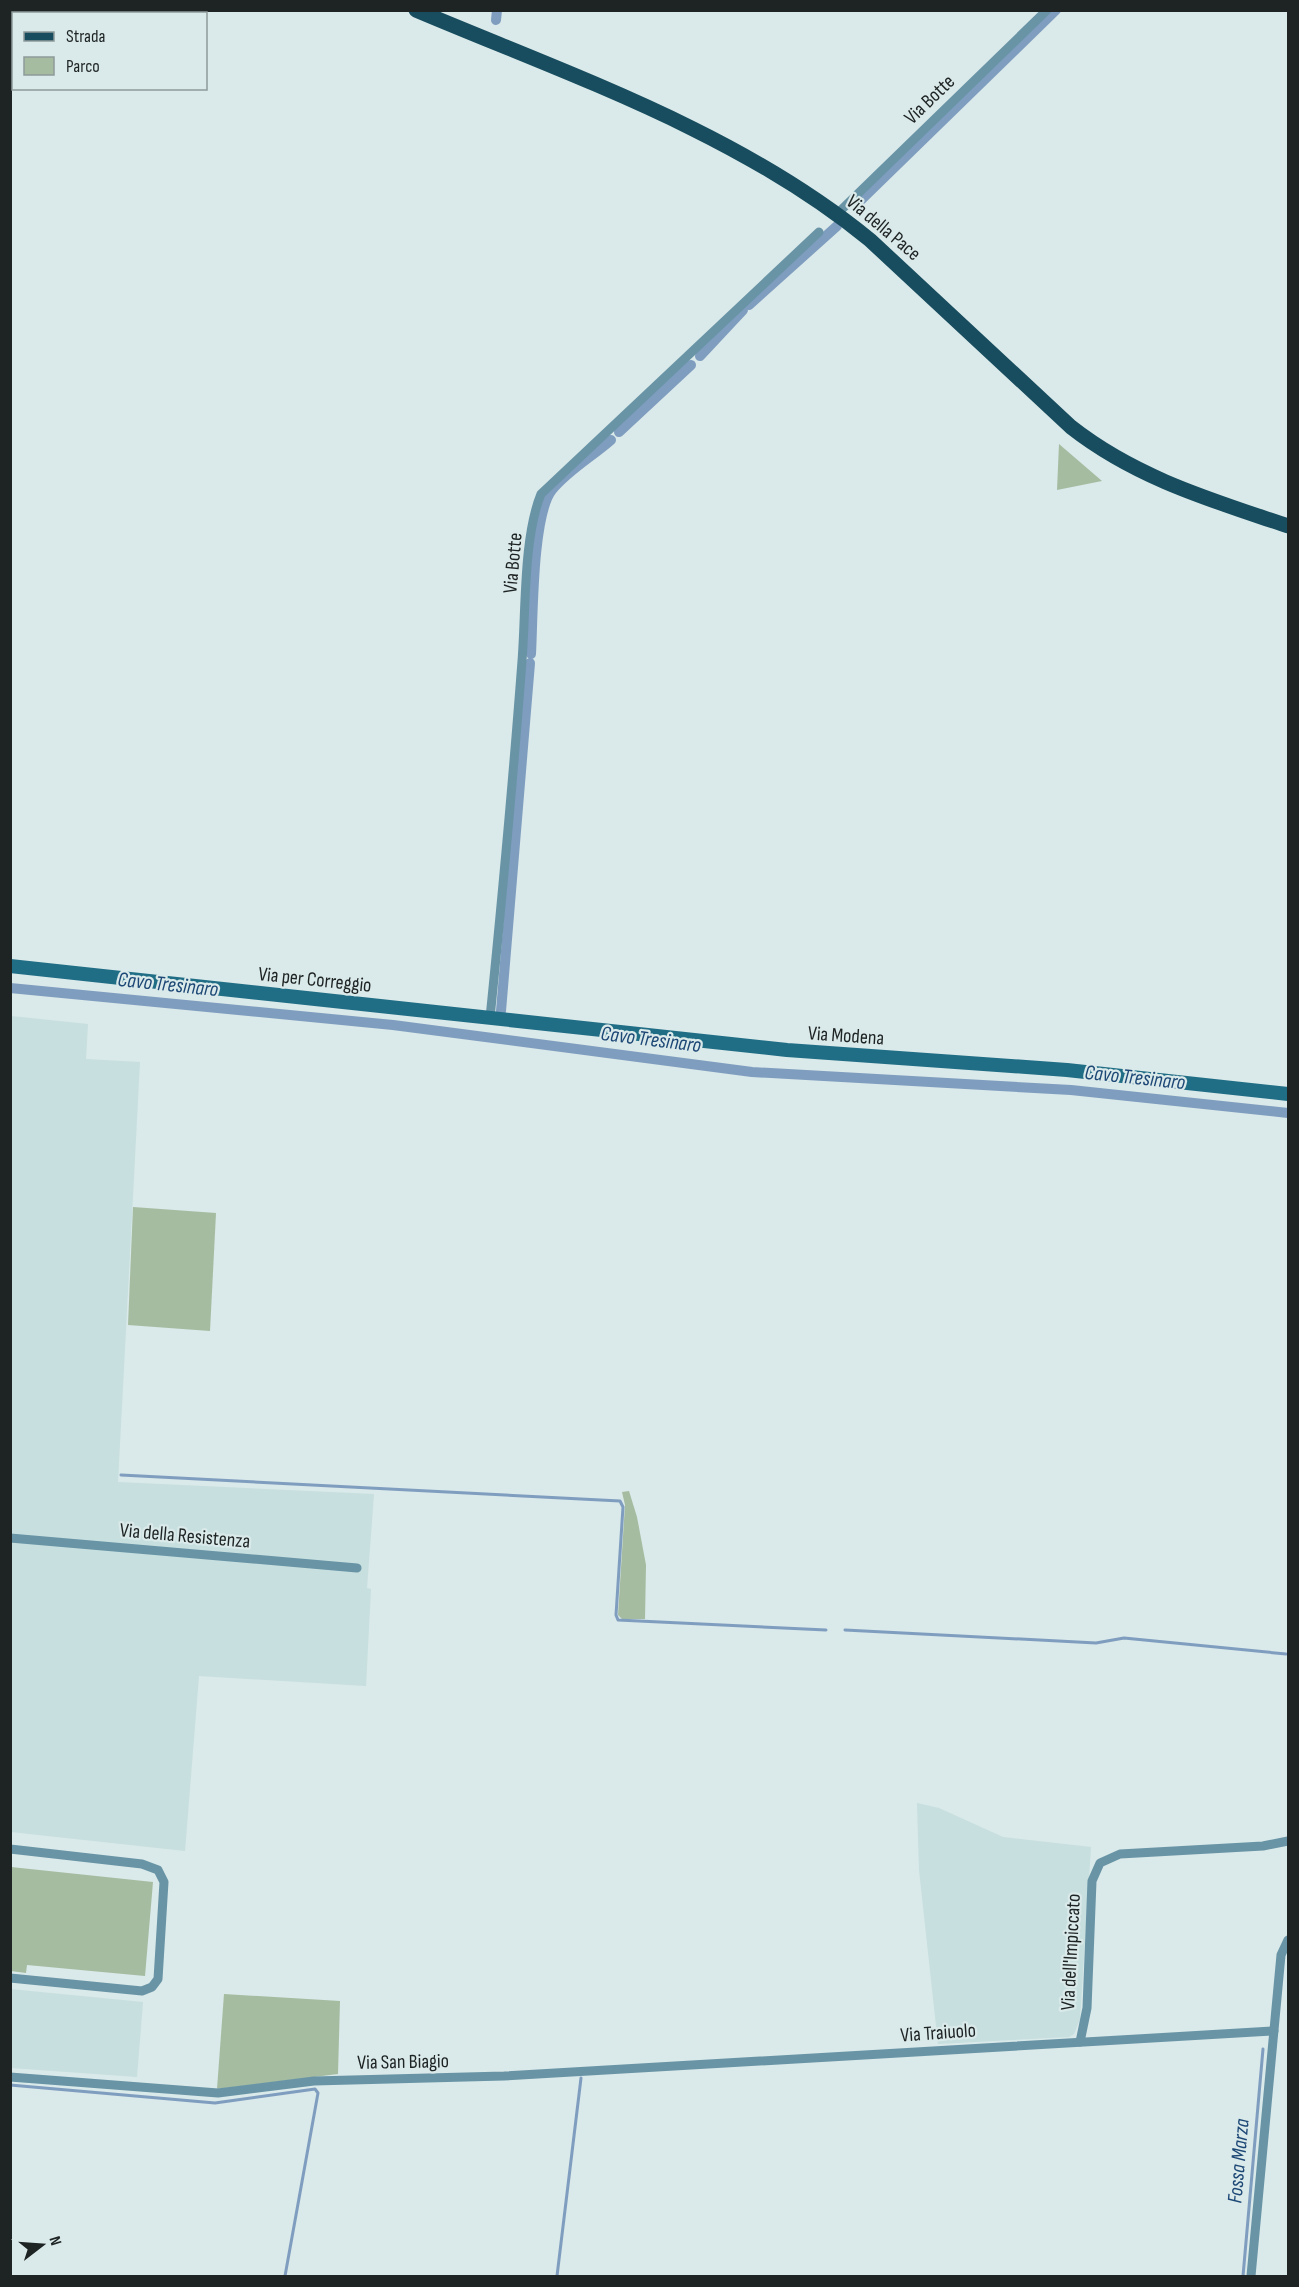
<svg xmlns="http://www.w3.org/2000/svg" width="1299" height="2287" font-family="'Sofia Sans Condensed',sans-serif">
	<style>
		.built { fill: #c7dfdf }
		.green { fill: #a5bca1 }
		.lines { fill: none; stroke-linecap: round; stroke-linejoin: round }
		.stream { stroke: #7f9dbf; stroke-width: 3 }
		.canal { stroke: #7f9dbf; stroke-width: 10 }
		.street { stroke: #6894a6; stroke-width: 9 }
		.secondary { stroke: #206d86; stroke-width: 14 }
		.primary { stroke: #184d5f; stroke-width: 15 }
		.labels { text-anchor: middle; stroke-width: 4.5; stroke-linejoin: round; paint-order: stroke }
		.street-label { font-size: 20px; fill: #1e2323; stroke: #dae9e9 }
		.water-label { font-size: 21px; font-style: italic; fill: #1d4876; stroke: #dae9e9 }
	</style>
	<rect width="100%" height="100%" fill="#dae9e9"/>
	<g class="built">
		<polygon points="11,1016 88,1024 86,1059 140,1062 118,1482 374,1494 367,1588 371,1589 366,1686 199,1676 185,1851 11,1832"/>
		<polygon points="917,1803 939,1808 1003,1837 1091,1847 1080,2019 1074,2034 1069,2037 938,2044 919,1870"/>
		<polygon points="10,1989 143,2002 137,2077 11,2068"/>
	</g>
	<g class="green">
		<polygon points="1059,444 1102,481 1057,490"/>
		<polygon points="133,1207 216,1213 210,1331 128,1325"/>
		<polygon points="629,1491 637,1517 646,1565 645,1619 622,1619 618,1615 625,1505 622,1492"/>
		<polygon points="11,1867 153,1882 145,1976 27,1965 26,1973 11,1971"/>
		<polygon points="224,1994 340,2001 338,2074 217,2089"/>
	</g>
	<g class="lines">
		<g class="stream">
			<polyline points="121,1475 620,1501 623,1507 616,1615 618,1620 826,1630"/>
			<polyline points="845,1630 1096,1643 1124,1638 1286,1654"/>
			<polyline points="10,2085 215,2103 315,2089 318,2093 285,2276"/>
			<polyline points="557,2276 581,2078"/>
			<polyline points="1243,2276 1263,2049"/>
		</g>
		<g class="canal">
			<polyline points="496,20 497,10"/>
			<polyline points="858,203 1056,10"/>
			<polyline points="749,305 837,226"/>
			<polyline points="700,356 743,310"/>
			<polyline points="619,432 691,365"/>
			<path d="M531,654C533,619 532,515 552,490C567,471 593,456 611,440"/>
			<polyline points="10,988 393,1025 752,1072 1071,1090 1288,1113"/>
			<polyline points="501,1011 530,663"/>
		</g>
		<g class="street">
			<polyline points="837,214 1047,10"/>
			<path d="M490,1018C502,899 513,780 522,661C526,612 523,538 541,494L819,232"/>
			<polyline points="10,1538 357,1568"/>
			<polyline points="10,1849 142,1864 158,1870 164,1882 158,1979 152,1987 142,1991 10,1978"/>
			<polyline points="1080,2042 1087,2008 1092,1881 1100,1863 1120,1854 1263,1846 1288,1841"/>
			<polyline points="10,2077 218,2093 314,2081 504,2076 1274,2031"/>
			<polyline points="1251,2276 1281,1955 1288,1940"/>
		</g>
		<polyline class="secondary" points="10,966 787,1050 1067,1070 1288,1094"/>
		<path class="primary" d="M416,10C572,76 738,132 870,240L1071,427C1136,478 1211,500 1288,526"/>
	</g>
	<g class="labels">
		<g class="street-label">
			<text transform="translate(929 99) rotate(-44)" y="7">Via Botte</text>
			<text transform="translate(884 227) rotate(40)" y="7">Via della Pace</text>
			<text transform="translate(512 563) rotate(-85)" y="7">Via Botte</text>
			<text transform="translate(315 979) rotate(6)" y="7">Via per Correggio</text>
			<text transform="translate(846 1035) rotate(4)" y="7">Via Modena</text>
			<text transform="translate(185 1535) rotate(5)" y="7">Via della Resistenza</text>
			<text transform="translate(1070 1952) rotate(-87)" y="7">Via dell'Impiccato</text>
			<text transform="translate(938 2032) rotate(-4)" y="7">Via Traiuolo</text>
			<text transform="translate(403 2061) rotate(-1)" y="7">Via San Biagio</text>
		</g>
		<g class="water-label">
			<text transform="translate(168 984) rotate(6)" y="7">Cavo Tresinaro</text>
			<text transform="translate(651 1039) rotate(7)" y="7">Cavo Tresinaro</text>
			<text transform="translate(1135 1077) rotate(6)" y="7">Cavo Tresinaro</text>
			<text transform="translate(1238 2161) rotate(-85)" y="7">Fossa Marza</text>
		</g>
	</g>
	<rect width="1299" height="2287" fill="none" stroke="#1e2323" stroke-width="24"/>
	<rect x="12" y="12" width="195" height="78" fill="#dae9e9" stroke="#8f9a9a" stroke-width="1.5"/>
	<rect x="24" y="32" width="30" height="9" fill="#184d5f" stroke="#8f9a9a" stroke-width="1.5"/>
	<text x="66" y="42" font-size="18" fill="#1e2323">Strada</text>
	<rect x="24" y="57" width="30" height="18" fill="#a5bca1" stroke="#8f9a9a" stroke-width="1.5"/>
	<text x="66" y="72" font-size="18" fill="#1e2323">Parco</text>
	<g transform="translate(42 2245) rotate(73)" stroke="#dae9e9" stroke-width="4.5" paint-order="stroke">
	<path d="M0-4.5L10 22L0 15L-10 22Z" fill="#1e2323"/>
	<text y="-9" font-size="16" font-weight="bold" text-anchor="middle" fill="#1e2323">N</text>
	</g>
</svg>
